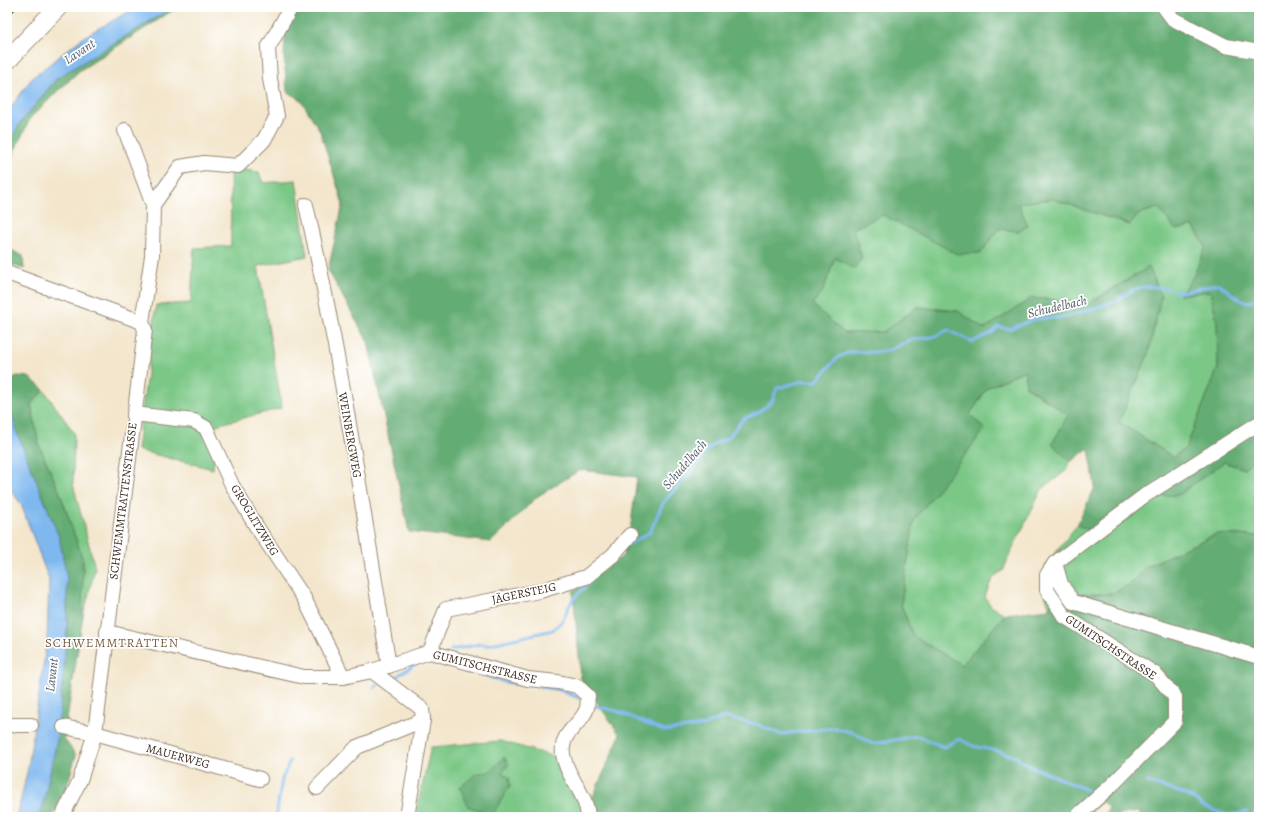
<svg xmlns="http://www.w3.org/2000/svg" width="1266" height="824" font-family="Alegreya,serif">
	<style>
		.green { fill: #7ac786; stroke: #5a7852 }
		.forest { fill: #63ac73; stroke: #4f6b48; fill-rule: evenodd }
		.water { fill: #7eb8ef; stroke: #5c7186 }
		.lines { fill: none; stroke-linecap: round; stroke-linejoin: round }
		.stream { stroke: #7eb8ef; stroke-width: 3 }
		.minor-casing { stroke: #978875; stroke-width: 16 }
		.major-casing { stroke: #978875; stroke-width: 20 }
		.minor { stroke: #fff; stroke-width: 14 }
		.major { stroke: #fff; stroke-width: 18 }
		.rail { stroke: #3b2a1e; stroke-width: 3 }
		.labels { text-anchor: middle; stroke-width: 3.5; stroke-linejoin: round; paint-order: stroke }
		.street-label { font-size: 12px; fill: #3b2a1e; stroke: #fff }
		.water-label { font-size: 13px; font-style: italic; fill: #525c67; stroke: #fff }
		.neighbourhood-label { font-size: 13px; letter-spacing: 1px; fill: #765c3f; stroke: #fff }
	</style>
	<rect width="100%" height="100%" fill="#fff"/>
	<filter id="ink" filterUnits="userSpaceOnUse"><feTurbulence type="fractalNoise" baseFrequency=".025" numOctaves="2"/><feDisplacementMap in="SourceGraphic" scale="8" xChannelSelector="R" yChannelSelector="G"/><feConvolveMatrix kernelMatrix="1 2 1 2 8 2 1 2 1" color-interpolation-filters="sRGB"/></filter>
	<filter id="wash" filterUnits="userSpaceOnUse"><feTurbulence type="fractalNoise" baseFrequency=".012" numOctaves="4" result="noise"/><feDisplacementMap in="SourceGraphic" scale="16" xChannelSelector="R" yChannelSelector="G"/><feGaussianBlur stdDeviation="0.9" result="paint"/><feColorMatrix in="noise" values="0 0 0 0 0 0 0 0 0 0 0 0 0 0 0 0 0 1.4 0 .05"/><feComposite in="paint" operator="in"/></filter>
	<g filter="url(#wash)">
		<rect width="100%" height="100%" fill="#f3e6cc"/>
		<g class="green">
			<polygon points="230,168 259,172 263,183 296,180 307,256 258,266 282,408 216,425 213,469 137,450 156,305 191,303 194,248 231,246"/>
			<polygon points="1053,199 1129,225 1139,214 1158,208 1176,230 1193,226 1206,247 1193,277 1180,295 1210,291 1217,322 1218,368 1186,448 1173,457 1119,422 1148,355 1161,296 1149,267 1089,303 1032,298 984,329 958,311 918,307 883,332 844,333 812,304 823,291 835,258 853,229 883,214 915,231 981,253 998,229 1018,231 1028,226 1018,203"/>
			<path d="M1025,370L1026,387L1069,415L1053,444L1070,462L1067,470L1042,489L1009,556L1003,571C992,575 988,587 985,598L992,607L1005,614L962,665L913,636L901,604L914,520L985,429L970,414L987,388Z"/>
			<polygon points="44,390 74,433 73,484 95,568 82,621 83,560 60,493 39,445 31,404"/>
			<polygon points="1259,453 1259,536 1216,534 1145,567 1135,581 1112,594 1080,594 1050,609 1042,586 1046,565 1077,525 1104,536 1159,496 1178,495 1224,462 1244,469"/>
			<polygon points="501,741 555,757 585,814 584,817 415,817 431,747"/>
		</g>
		<g class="forest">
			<polygon points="173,7 178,7 79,71 31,117 7,166 7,146 21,122 57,78"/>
			<path d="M297,7H1259V453L1244,469L1224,462L1178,495L1159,496L1104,536L1077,525L1095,487L1089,448L1070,462L1052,444L1068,415L1026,386L1025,370L987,388L970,414L985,429L914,520L901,604L913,636L962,665L1005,614L1049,609L1059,594H1112L1135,581L1145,567L1217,534L1259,536V781L1253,817H1174L1172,816L1140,817V812L1105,817L1109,807L1102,802L1083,817H584L620,735L581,679L573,591L623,556L631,524L637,477L580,470L538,496L491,542L409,532L368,342L328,270L343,204L320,131L301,100L287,92L284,57L285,33ZM1053,199L1130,225L1139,214L1158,208L1176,230L1193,226L1206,246L1193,277L1180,295L1210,291L1217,322L1218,368L1186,448L1173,457L1119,422L1148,355L1161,296L1149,267L1089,303L1032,298L984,329L958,311L918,307L883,332L844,333L812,304L823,291L835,258L854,269L862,258L853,229L883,215L957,254L981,253L998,229L1018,231L1028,226L1018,203Z"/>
			<polygon points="7,248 23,256 24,269 7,263"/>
			<polygon points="17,376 29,377 44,390 31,404 39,445 60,493 83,560 82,622 64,739 76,755 67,786 52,817 38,817 42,809 57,740 67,630 67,578 59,537 17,433 7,396 7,377 11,379"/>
			<polygon points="504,757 509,764 502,773 509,777 510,786 491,817 481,817 481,811 468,806 460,787 477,773 489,772"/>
		</g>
		<g class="water">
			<polygon points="137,7 173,7 57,78 21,122 7,146 7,113 32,78 85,36"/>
			<polygon points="7,396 17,433 59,537 67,578 67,630 57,740 42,809 38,817 17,817 28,768 47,639 49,580 21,504 7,485"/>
		</g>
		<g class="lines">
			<g class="stream">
				<polyline points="1174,291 1182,292 1216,284 1219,284 1237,298 1249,302 1259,297"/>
				<path d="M1118,300C1135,286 1146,284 1168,289"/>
				<polyline points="630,544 650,532 663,503 696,466 705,452 715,443 728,438 743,419 757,413 772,402 777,388 803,381 817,381 837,358 849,352 879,352 890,350 910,340 933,337 948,330 972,342 992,333 998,327 1009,329 1035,319 1066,317 1113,302"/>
				<polyline points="451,650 480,644 487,645 553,630 562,621 573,599 590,582"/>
				<polyline points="440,662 447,663"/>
				<polyline points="456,666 505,682 525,685"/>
				<polyline points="393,679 418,662 441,661"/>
				<polyline points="541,687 560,690 579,698"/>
				<polyline points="374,688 378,685"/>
				<polyline points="595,706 617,711 664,731 702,726 724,717 756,724 780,734 834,728 855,733 872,744 917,736 944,747 959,739 973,746 997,751 1016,757 1028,765 1087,790"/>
				<polyline points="1147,782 1178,792 1191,797 1203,806 1227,815 1247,812"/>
				<polyline points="276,817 282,779 290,761"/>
			</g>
		</g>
	</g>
	<g filter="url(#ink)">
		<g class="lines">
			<defs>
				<g id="minor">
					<polyline points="1164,7 1173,19 1226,46 1259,52"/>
					<polyline points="125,130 153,205 152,256 142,322"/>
					<polyline points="153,205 180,167 204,163 238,166 264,140 277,116 270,79 268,48 291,7"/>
					<path d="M306,205C341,357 363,512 389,666"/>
					<polyline points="7,273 142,322 145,330 95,733 80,780 62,817"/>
					<polyline points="134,414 194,421 206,428 232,485 256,526 304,598 343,677"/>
					<polyline points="1055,563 1061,584 1073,602 1259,657"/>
					<path d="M107,632L304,677H343L372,671L430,652L528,679L558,682L577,686L588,696C587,700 588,705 587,708C582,725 560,731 563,754C566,777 587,793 588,817"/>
					<polyline points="430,652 446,609 540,591 586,577 613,555 630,535"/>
					<polyline points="7,725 31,725"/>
					<polyline points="64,727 95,733 260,779"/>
					<polyline points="317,788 357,747 423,720 422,709 372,671"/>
					<polyline points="407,817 423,720"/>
					<polyline points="1076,817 1114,783 1175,721 1175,697 1155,674 1064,616 1047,590 1047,575 1055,563 1144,496 1259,423"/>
				</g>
				<polyline id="major" points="7,61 58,7"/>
			</defs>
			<use href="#minor" class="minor-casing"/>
			<use href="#major" class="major-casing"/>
			<use href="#minor" class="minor"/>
			<use href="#major" class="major"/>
			<polyline class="rail" points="7,15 16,7"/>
		</g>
	</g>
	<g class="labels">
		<g class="street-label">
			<text transform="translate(350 435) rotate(80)" y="4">WEINBERGWEG</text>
			<text transform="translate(123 501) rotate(-83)" y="4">SCHWEMMTRATTENSTRASSE</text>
			<text transform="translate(255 520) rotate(59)" y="4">GROGLITZWEG</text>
			<text transform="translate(524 593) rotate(-12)" y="4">JÄGERSTEIG</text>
			<text transform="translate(1111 647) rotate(34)" y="4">GUMITSCHSTRASSE</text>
			<text transform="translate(485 667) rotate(14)" y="4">GUMITSCHSTRASSE</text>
			<text transform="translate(178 756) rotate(15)" y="4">MAUERWEG</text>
		</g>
		<g class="water-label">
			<text transform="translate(79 51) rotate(-33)" y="5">Lavant</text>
			<text transform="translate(1057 306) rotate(-13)" y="5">Schudelbach</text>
			<text transform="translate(684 464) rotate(-49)" y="5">Schudelbach</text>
			<text transform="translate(51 675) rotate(-83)" y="5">Lavant</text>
		</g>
		<g class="neighbourhood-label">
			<text x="112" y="647">SCHWEMMTRATTEN</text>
		</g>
	</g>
	<rect width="1266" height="824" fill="none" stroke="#fff" stroke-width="24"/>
</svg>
